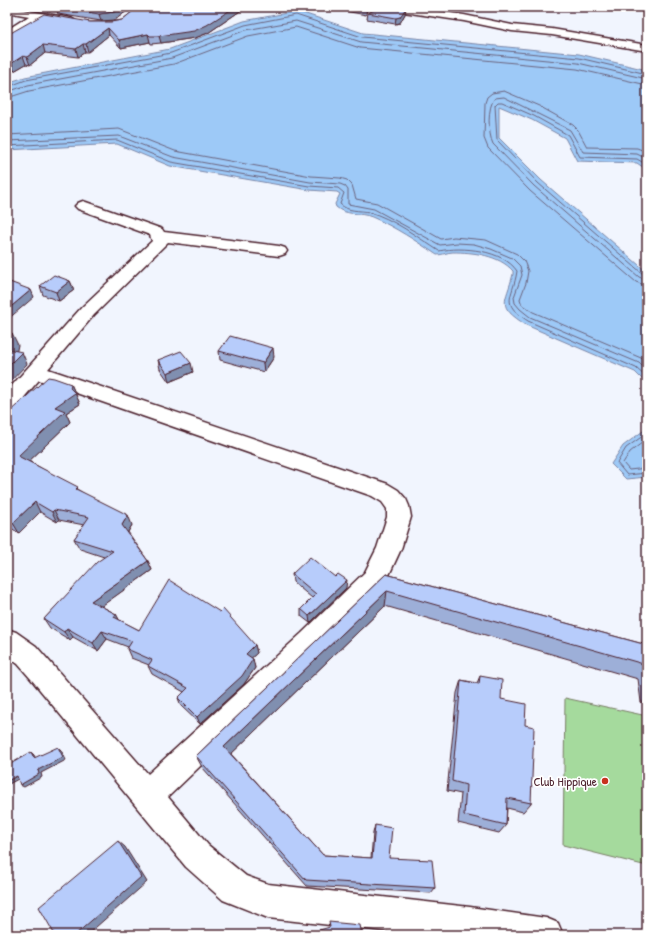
<svg xmlns="http://www.w3.org/2000/svg" width="654" height="942" font-family="'Patrick Hand',sans-serif">
	<style>
		.green { fill: #a5da9d; stroke: #787c64 }
		.water { fill: #9dc9f7; stroke: #7c85a5 }
		.lines { fill: none; stroke-linecap: round; stroke-linejoin: round }
		.shore { stroke: #6b637d; stroke-width: 1 }
		.minor-casing { stroke: #4a1f2b; stroke-width: 3 }
		.minor { fill: #fff; fill-rule: evenodd }
		.wall { fill: #9dafd8; stroke: #4a1f2b }
		.shaded-wall { fill: #808fb0; stroke: #4a1f2b }
		.building { fill: #b7ccfb; stroke: #4a1f2b }
		.poi-dot { fill: #c8321e; stroke: #fff; stroke-width: 1.5 }
		.labels { text-anchor: middle; stroke-width: 3.5; stroke-linejoin: round; paint-order: stroke }
		.near-poi-label { font-size: 13px; fill: #4a1f2b; stroke: #fff; text-anchor: end }
	</style>
	<rect width="100%" height="100%" fill="#f1f5fe"/>
	<filter id="ink" filterUnits="userSpaceOnUse"><feTurbulence type="fractalNoise" baseFrequency=".025" numOctaves="2"/><feDisplacementMap in="SourceGraphic" scale="8" xChannelSelector="R" yChannelSelector="G"/><feConvolveMatrix kernelMatrix="1 2 1 2 8 2 1 2 1" color-interpolation-filters="sRGB"/></filter>
	<g filter="url(#ink)">
		<polygon class="green" points="565,698 647,716 647,866 563,845"/>
		<g class="water">
			<path d="M297,11L363,33L579,54L647,70V170L637,163L577,161L565,138L532,120L499,106V138L541,180L647,272V384L635,372L526,325C495,305 506,303 513,274V271C499,255 473,252 453,252C447,252 443,255 437,255C416,241 395,227 372,217C360,212 346,216 336,207L335,204L340,194L337,192L309,190L170,166L117,144L7,150V83L25,77L170,49L244,21Z"/>
			<polygon points="647,428 647,477 626,479 611,464 623,446"/>
		</g>
		<g class="lines">
			<g class="shore">
				<polyline points="7,87 26,80 171,53 245,25 296,15 362,37 579,58 647,74"/>
				<polyline points="7,92 28,85 172,58 246,30 296,21 361,42 578,63 647,79"/>
				<polyline points="7,98 29,91 174,64 248,36 296,27 360,48 577,69 647,85"/>
				<polyline points="7,135 119,129 175,151 311,176 340,178 347,180 352,185 356,199 377,203 441,239 454,237 486,240 517,254 524,261 528,271 526,283 520,299 522,305 533,312 641,358 647,363"/>
				<polyline points="7,141 119,136 173,157 310,182 340,184 345,186 348,190 348,204 374,209 440,245 457,243 474,244 491,249 512,258 520,266 522,275 514,297 515,303 520,309 530,317 639,363 647,371"/>
				<path d="M7,146L117,140L171,162L309,186L338,188L344,193L340,204C348,212 359,210 369,212C392,218 419,238 439,251C462,246 503,250 517,271C513,299 499,302 528,321L636,368L647,378"/>
				<polyline points="647,152 637,148 587,147 578,130 573,125 539,106 504,91 492,93 487,97 485,103 484,138 488,148 530,191 636,282 647,286"/>
				<path d="M647,159L637,154L583,152L570,130L504,97L495,98C487,106 488,134 493,144L534,186L639,277L647,280"/>
				<polyline points="647,165 637,159 580,157 568,135 534,116 502,102 498,102 495,105 497,140 538,183 643,274 647,275"/>
				<polyline points="647,433 626,448 617,463 627,475 647,473"/>
				<polyline points="647,439 630,452 623,463 629,470 647,468"/>
			</g>
			<defs>
				<g id="minor">
					<polygon points="7,7 71,18 76,21 71,24 40,18 7,38 7,30 29,16 7,12"/>
					<polygon points="385,7 410,7 464,15 512,25 552,29 647,45 647,51 552,35 512,31 464,21 390,10"/>
					<polygon points="83,201 162,229 164,232 279,246 285,248 287,251 285,254 279,256 168,242 94,315 48,369 388,484 398,490 406,499 409,506 411,517 401,549 383,588 320,651 168,797 208,845 246,876 268,884 470,907 546,918 558,923 563,935 419,935 268,918 223,900 186,867 31,679 18,664 7,656 7,629 16,632 36,646 148,774 302,633 365,572 377,548 387,517 387,509 382,502 372,496 39,380 14,409 7,411 7,391 82,307 152,241 150,235 78,209 75,206 78,203"/>
				</g>
			</defs>
			<use href="#minor" class="minor-casing"/>
			<use href="#minor" class="minor"/>
		</g>
		<g class="wall">
			<polygon points="56,7 115,10 118,7 132,7 115,20 101,21 58,14"/>
			<polygon points="138,7 246,7 208,33 195,38 161,43 151,44 150,42 121,48 109,35 88,52 85,52 78,57 45,53 30,65 26,64 14,71 7,70 7,35 90,22 111,22 122,20"/>
			<polygon points="324,7 367,7 366,15"/>
			<polygon points="368,13 405,14 400,23 395,24 367,19"/>
			<polygon points="70,281 74,290 59,301 43,295 40,286"/>
			<polygon points="219,351 274,357 264,372 220,360"/>
			<polygon points="158,360 193,372 169,382 160,369"/>
			<polygon points="71,384 80,404 66,413 70,422 29,461 80,491 132,525 128,532 148,561 152,570 101,606 116,614 119,620 139,630 255,645 257,653 251,658 253,659 255,668 244,684 200,724 181,706 178,698 184,692 152,674 148,666 149,665 131,658 127,649 128,647 107,639 98,651 73,637 70,640 50,628 44,619 104,557 80,549 74,539 84,525 59,520 57,522 40,512 19,533 11,528 10,532 7,530 7,414"/>
			<polygon points="292,574 346,588 310,623 301,616 301,609 312,598 293,582"/>
			<polygon points="386,574 647,645 647,703 641,702 638,679 385,606 231,754 323,855 371,858 373,833 375,825 389,858 435,888 431,893 307,886 202,767 196,756"/>
			<polygon points="480,676 525,725 531,803 523,812 507,808 506,825 499,833 458,823 461,794 447,791 457,693 461,680 477,683"/>
		</g>
		<g class="shaded-wall">
			<polygon points="8,7 11,14 7,16 7,8"/>
			<polygon points="121,7 132,7 115,20 101,21 99,14 114,12"/>
			<polygon points="235,7 246,7 208,33 195,38 161,43 159,36"/>
			<polygon points="406,8 405,14 400,23 395,24 396,18"/>
			<polygon points="108,28 109,35 88,52 86,44"/>
			<polygon points="148,34 150,42 121,48 119,40"/>
			<polygon points="83,44 85,52 78,57 76,49"/>
			<polygon points="43,45 45,53 30,65 27,57"/>
			<polygon points="23,56 26,64 14,71 12,63"/>
			<polygon points="70,281 74,290 59,301 56,292"/>
			<polygon points="31,290 34,297 7,320 7,310"/>
			<polygon points="12,333 18,345 15,359 22,352 27,364 7,385 7,367 8,349"/>
			<polygon points="273,348 274,357 264,372 263,363"/>
			<polygon points="191,363 193,372 169,382 167,373"/>
			<polygon points="71,384 80,404 66,413 70,422 24,466 18,456 70,388"/>
			<polygon points="35,502 40,512 19,533 13,523"/>
			<polygon points="54,510 59,520 57,522 52,512"/>
			<polygon points="128,515 132,525 126,535 122,525"/>
			<polygon points="7,522 11,528 10,532 7,527"/>
			<polygon points="148,561 152,570 96,610 91,601"/>
			<polygon points="347,580 346,588 310,623 309,616"/>
			<polygon points="387,591 385,606 228,757 224,747"/>
			<polygon points="116,614 121,623 114,617"/>
			<polygon points="67,628 73,637 70,640 64,632"/>
			<polygon points="102,631 107,639 98,651 93,643"/>
			<polygon points="255,645 257,653 247,662 246,654"/>
			<polygon points="253,659 255,668 244,684 200,724 197,717"/>
			<polygon points="7,666 12,671 7,675"/>
			<polygon points="58,747 61,750 66,760 41,773 42,777 24,787 20,785 38,770"/>
			<polygon points="31,752 34,755 37,761 34,758"/>
			<polygon points="17,776 20,778 7,785 7,781"/>
			<polygon points="118,841 125,847 147,882 87,935 75,935"/>
		</g>
		<g class="building">
			<polygon points="56,7 96,7 115,10 118,7 121,7 114,12 99,14"/>
			<polygon points="138,7 235,7 207,25 194,31 159,36 150,36 148,34 119,40 108,28 86,44 83,44 76,49 43,45 27,57 23,56 12,63 7,63 7,35 44,14 90,22 111,22 122,20"/>
			<polygon points="380,7 400,7 406,8 400,17 396,18 368,13"/>
			<polygon points="54,275 70,281 56,292 40,286"/>
			<polygon points="7,281 31,290 7,310"/>
			<polygon points="7,332 12,333 8,349 22,352 7,367"/>
			<polygon points="230,336 273,348 263,363 219,351"/>
			<polygon points="181,351 191,363 167,373 158,360"/>
			<polygon points="48,377 54,378 71,384 70,388 75,393 55,407 65,411 18,456 78,487 76,489 128,515 122,525 148,561 91,601 116,614 114,617 139,630 169,580 220,612 223,609 255,645 246,654 253,659 242,676 197,717 178,698 188,688 148,666 152,660 127,649 132,641 102,631 93,643 67,628 64,632 44,619 97,562 113,551 74,539 89,517 54,510 52,512 35,502 13,523 7,520 7,414"/>
			<polygon points="310,557 335,577 338,574 347,580 309,616 301,609 316,594 292,574"/>
			<polygon points="386,574 647,645 647,665 387,591 224,747 323,855 372,858 375,825 392,828 389,858 432,860 435,888 306,880 196,756"/>
			<polygon points="480,676 502,680 501,699 526,704 525,725 534,727 531,803 507,798 506,825 464,815 466,785 452,781 461,680 479,684"/>
			<polygon points="58,747 63,757 38,770 39,774 20,785 17,776 7,781 7,766 31,752 34,758"/>
			<polygon points="118,841 141,877 75,935 55,935 39,907"/>
			<polygon points="329,922 360,925 362,935 302,935 330,927"/>
		</g>
	</g>
	<circle class="poi-dot" cx="605" cy="781" r="4"/>
	<g class="labels">
		<g class="near-poi-label">
			<text x="597" y="786">Club Hippique</text>
		</g>
	</g>
	<rect width="654" height="942" fill="none" stroke="#fff" stroke-width="24"/>
	<rect x="12" y="12" width="630" height="918" fill="none" stroke="#4a1f2b" stroke-width="1.5" filter="url(#ink)"/>
</svg>
